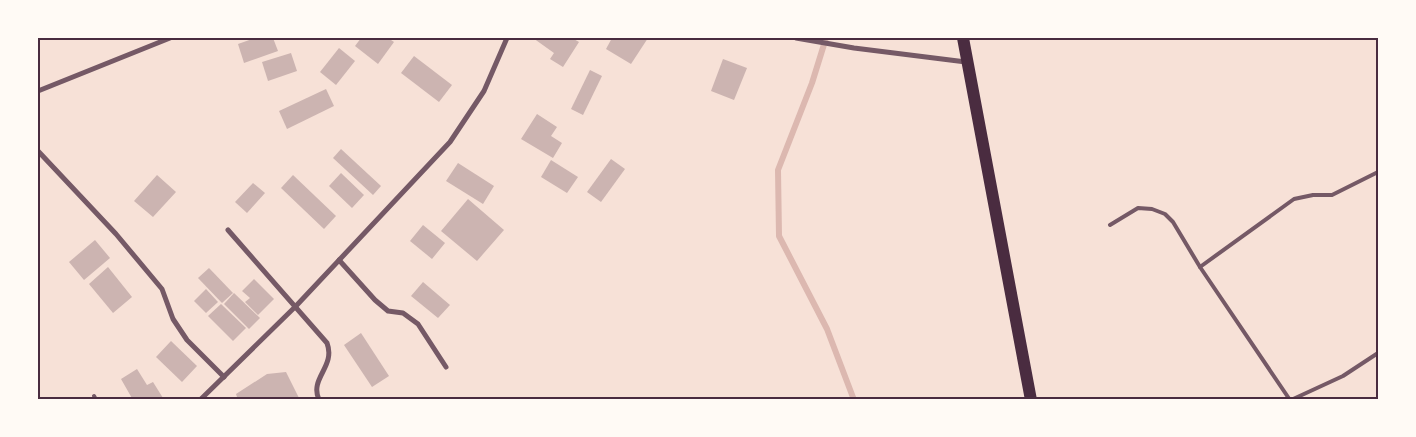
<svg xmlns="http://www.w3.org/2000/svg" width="1416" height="437" font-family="Lato,sans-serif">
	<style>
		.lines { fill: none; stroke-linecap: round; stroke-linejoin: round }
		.stream { stroke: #dcb8b0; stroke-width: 6 }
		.building { fill: #ccb4b1 }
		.service { stroke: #755966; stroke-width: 4 }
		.minor { stroke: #755966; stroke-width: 5 }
		.primary { stroke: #4a2c40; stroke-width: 12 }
		.neatline { fill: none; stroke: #4a2c40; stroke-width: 2 }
	</style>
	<rect width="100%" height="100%" fill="#f7e1d7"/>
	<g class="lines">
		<polyline class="stream" points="826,38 812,83 778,170 779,236 827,329 854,400"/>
	</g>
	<g class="building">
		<polygon points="255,38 273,38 278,51 244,63 238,44"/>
		<polygon points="361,38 388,38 394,42 378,64 355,46"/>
		<polygon points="533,38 572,38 579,42 563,67 550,59 554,53"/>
		<polygon points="612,38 648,38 631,64 606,49"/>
		<polygon points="339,48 355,61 336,85 320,72"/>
		<polygon points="291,53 297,71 268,81 262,62"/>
		<polygon points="414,56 452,85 439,102 401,73"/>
		<polygon points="723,59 747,68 734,100 711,91"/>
		<polygon points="590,70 602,76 583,115 571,109"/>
		<polygon points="326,89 334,106 287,129 279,111"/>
		<polygon points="537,114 557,127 551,136 562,143 553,158 521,139"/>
		<polygon points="341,149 381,186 373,195 333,158"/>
		<polygon points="611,159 625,169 601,202 587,192"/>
		<polygon points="551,160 578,177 567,193 541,177"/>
		<polygon points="458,163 494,186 483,204 446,181"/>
		<polygon points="341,173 364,195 352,208 329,186"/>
		<polygon points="157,175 176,192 153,217 134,201"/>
		<polygon points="293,175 336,216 324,229 281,188"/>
		<polygon points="253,183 265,193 247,213 235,202"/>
		<polygon points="468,199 504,230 477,261 441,231"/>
		<polygon points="423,225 445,243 432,259 410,241"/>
		<polygon points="95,240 110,258 84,280 69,262"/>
		<polygon points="108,267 132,297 113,313 89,284"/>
		<polygon points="209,268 233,293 222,303 198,278"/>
		<polygon points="254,279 274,299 258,315 245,302 250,298 242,291"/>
		<polygon points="423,282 450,305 438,318 411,296"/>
		<polygon points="206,289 218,302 206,313 194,301"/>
		<polygon points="234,293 260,318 249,329 224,304"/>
		<polygon points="221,304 246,328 233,341 208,316"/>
		<polygon points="361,333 389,376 372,387 344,345"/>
		<polygon points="171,341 197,366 182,382 156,357"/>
		<polygon points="137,369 147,385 153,382 163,398 133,400 121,379"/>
		<polygon points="286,372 300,400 238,400 236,394 267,374"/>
	</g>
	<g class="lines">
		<g class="service">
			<polyline points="1110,225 1138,208 1152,209 1165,214 1173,222 1200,267 1290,400"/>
			<polyline points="1200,267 1294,199 1313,195 1332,195 1378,172"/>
			<polyline points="94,396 96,400"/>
			<polyline points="1291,400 1343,376 1378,353"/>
		</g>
		<g class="minor">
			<polyline points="796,38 854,48 966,62"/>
			<polyline points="38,91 170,38"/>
			<polyline points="38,151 116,234 162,289 173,319 187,340 224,377"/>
			<path d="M228,230L327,343C336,367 309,378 319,400"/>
			<polyline points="339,260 375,300 388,311 403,313 418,324 446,367"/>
			<polyline points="200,400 296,306 450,142 484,91 507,38"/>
		</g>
		<polyline class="primary" points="963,38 1031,400"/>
	</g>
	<rect width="1416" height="437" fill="none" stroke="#fffaf5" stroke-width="78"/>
	<rect x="39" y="39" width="1338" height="359" class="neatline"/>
</svg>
